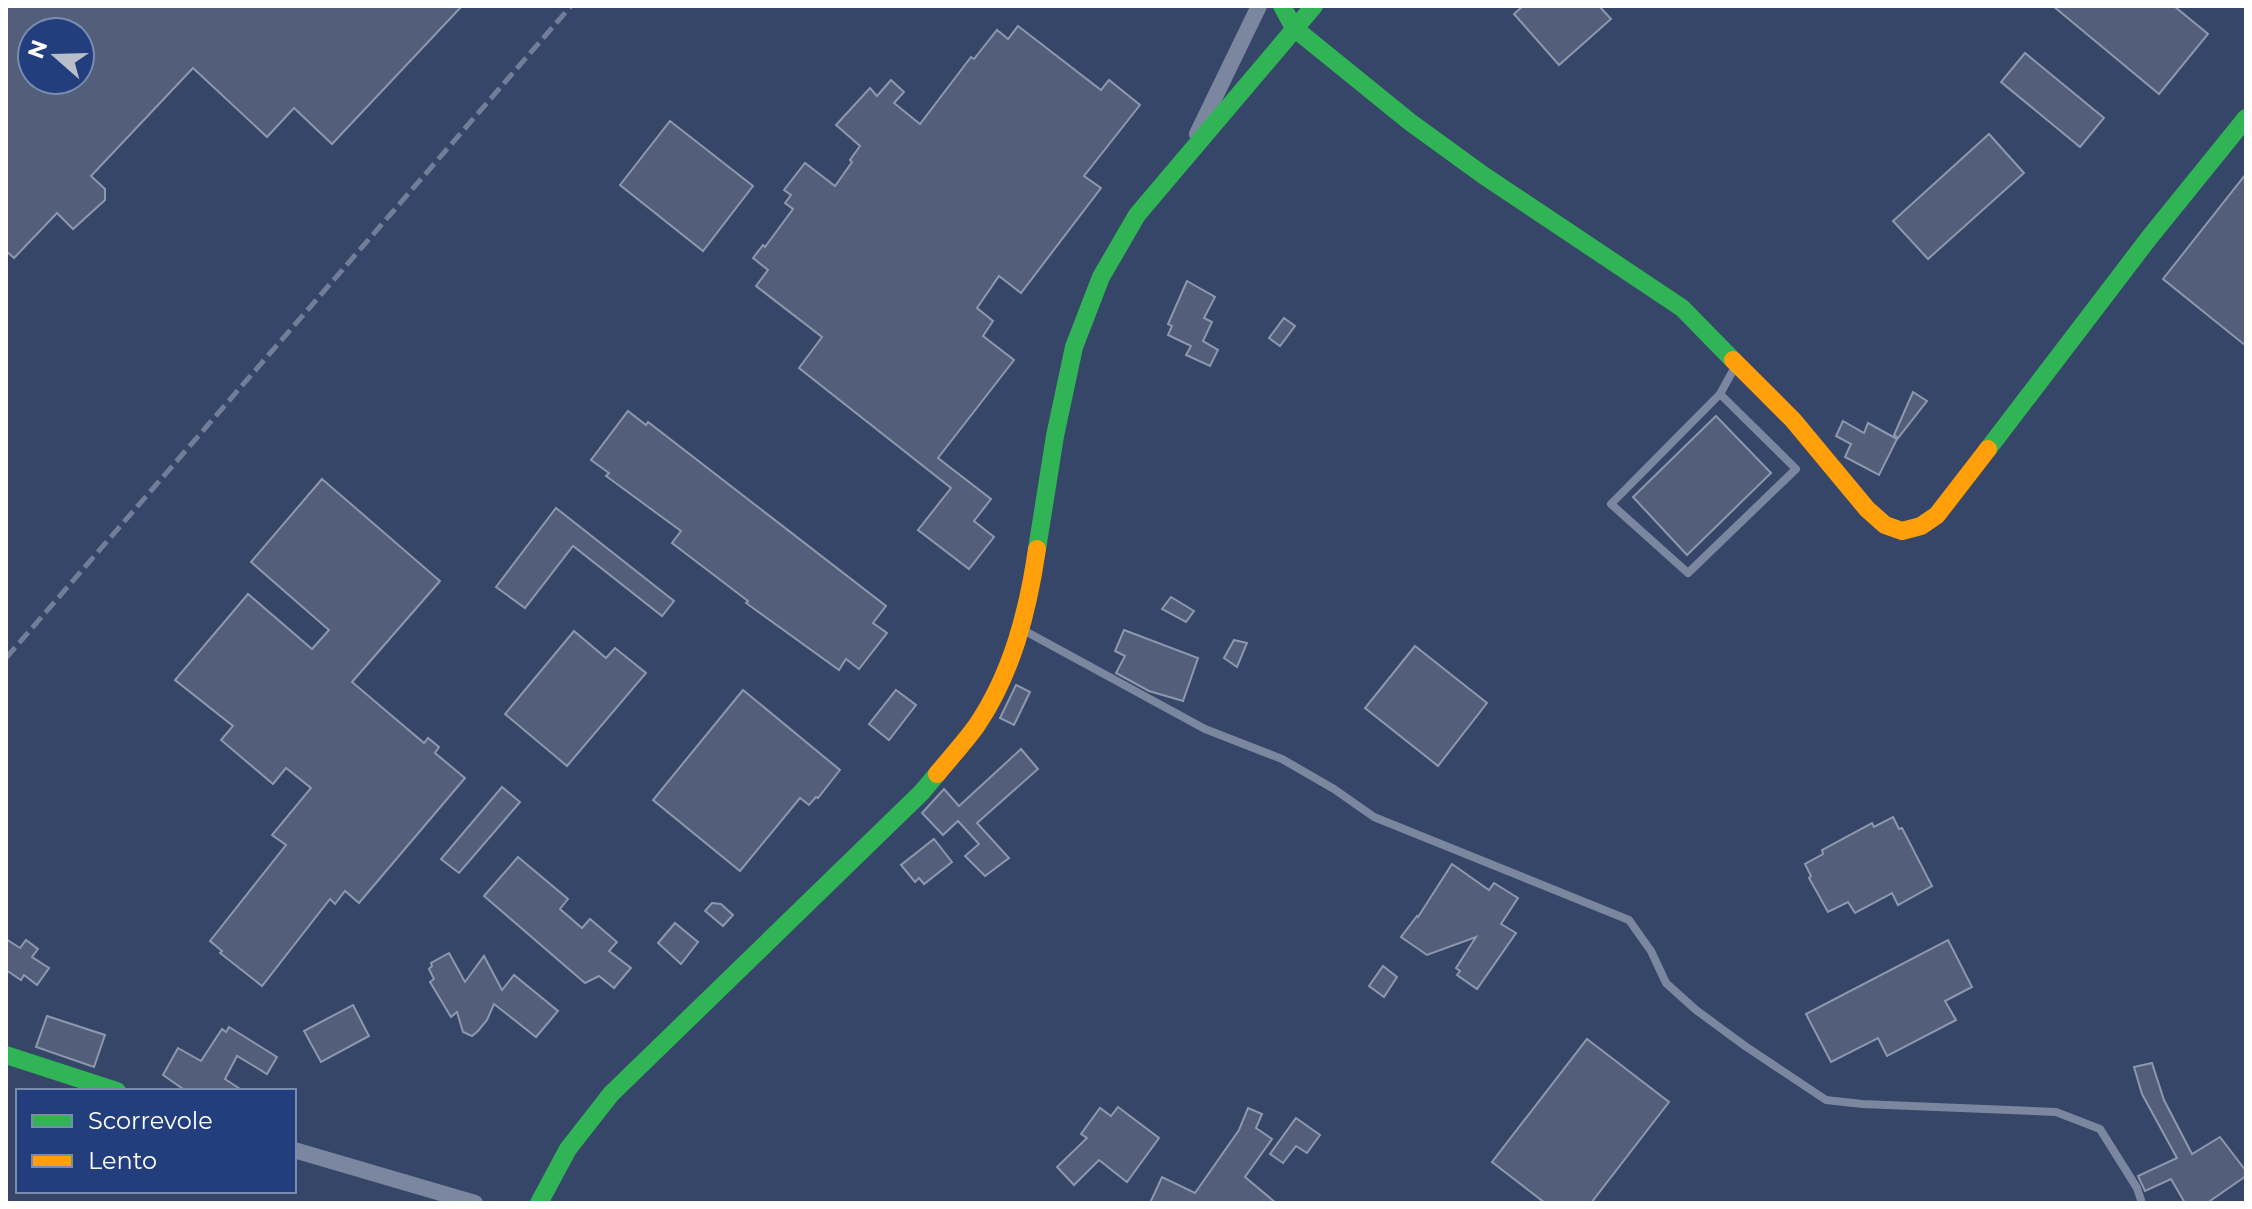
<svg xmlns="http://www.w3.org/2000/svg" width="2252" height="1209" font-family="Montserrat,sans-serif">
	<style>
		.building { fill: #525e7a; stroke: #8e98ad; stroke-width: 2; fill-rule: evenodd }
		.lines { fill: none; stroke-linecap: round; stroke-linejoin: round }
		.lane { stroke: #7b879e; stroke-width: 8 }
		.street { stroke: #7b879e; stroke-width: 16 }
		.fast { stroke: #30b455; stroke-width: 18 }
		.slow { stroke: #ff9f0a; stroke-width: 18 }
		.rail { stroke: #727d97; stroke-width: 5; stroke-dasharray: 14 6; stroke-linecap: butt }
	</style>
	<rect width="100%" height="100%" fill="#364668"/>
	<g class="building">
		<path d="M6,6H462L332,144L294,108L267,137L193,68L91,176L105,189V200L73,229L57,213L14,258L6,251ZM32,32H80V80H32Z"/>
		<polygon points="1523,6 1599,6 1611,19 1559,65 1514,14"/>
		<polygon points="2053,6 2174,6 2208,34 2159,94"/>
		<polygon points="1018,26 1101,90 1109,80 1140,105 1084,176 1101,188 1021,293 999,276 977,308 993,321 983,336 1014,360 938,458 991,499 974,521 994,537 969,569 918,530 951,488 799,368 822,337 756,286 768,270 753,258 763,245 765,247 793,209 785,203 791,195 784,190 805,163 835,186 852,162 850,160 860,146 836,125 870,88 877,96 891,80 904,92 894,103 920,124 971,57 974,59 997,30 1008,39"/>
		<polygon points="2025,53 2104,118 2080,147 2001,82"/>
		<polygon points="670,121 753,186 703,251 620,185"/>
		<polygon points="1989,134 2024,173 1928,259 1893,221"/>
		<polygon points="2246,174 2246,346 2163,279"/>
		<polygon points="1187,281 1215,297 1204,318 1212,322 1203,341 1218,350 1210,366 1186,355 1191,346 1168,335 1172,326 1168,324"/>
		<polygon points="1284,318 1295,326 1280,346 1269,338"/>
		<polygon points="1913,392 1927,401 1898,438 1894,435"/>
		<polygon points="628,411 646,425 648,422 886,606 873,623 887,633 859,669 846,659 839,670 746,603 748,601 672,543 681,531 606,476 609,473 591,460"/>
		<polygon points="1716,416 1771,473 1687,555 1633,497"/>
		<polygon points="1843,421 1864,433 1868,423 1897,439 1879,475 1845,457 1851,444 1836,436"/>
		<polygon points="322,479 440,581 352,682 424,743 428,738 439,747 435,753 465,778 359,903 345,891 335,904 330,899 262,986 220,953 222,951 210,941 286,845 272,835 311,788 286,768 273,784 221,740 233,726 175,680 248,594 312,649 329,630 251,562"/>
		<polygon points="556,508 674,601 662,616 573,546 525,608 496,587"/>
		<polygon points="1171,597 1194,611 1186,622 1162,609"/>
		<polygon points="1124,630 1198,658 1183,701 1149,691 1116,673 1125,656 1115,651"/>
		<polygon points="574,631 606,658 615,648 646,673 567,766 505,714"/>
		<polygon points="1234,640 1247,643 1237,667 1224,658"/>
		<polygon points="1415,646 1487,703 1438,766 1365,708"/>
		<polygon points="1016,685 1030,692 1014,725 1000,718"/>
		<polygon points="743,690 840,770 818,798 816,797 809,805 800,798 740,871 653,800"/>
		<polygon points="896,690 916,705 889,740 869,724"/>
		<polygon points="1021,749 1038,769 977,823 1009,858 985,876 965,856 979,844 958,821 943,835 922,813 944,789 959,806"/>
		<polygon points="502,787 520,802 459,873 441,859"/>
		<polygon points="1893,817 1899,829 1902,828 1932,886 1898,905 1892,893 1855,913 1848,902 1828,912 1809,878 1811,876 1805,864 1823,854 1822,850 1872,823 1874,827"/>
		<polygon points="934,839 952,862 924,884 919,878 915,882 901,865"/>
		<polygon points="518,857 568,899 560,909 582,928 590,919 617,942 609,951 631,968 614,988 599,976 585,983 484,896"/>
		<polygon points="1452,864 1489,890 1494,883 1518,898 1501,924 1516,933 1477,989 1457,975 1460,971 1456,968 1476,937 1427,955 1401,937 1417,916 1418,917"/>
		<polygon points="712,903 721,904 733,915 723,926 705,911"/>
		<polygon points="675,923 698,942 681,964 658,943"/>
		<polygon points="6,939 20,948 26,940 38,949 32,957 49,968 37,985 24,975 21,980 6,970"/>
		<polygon points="1948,940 1972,987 1945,1001 1956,1020 1887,1056 1878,1038 1831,1062 1806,1014"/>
		<polygon points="449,953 465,982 484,956 502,990 514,975 558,1011 536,1037 494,1004 487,1020 478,1031 472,1036 463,1032 457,1012 451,1017 430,982 434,979 429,969 432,966 431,963"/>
		<polygon points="1383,966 1397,977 1384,997 1369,986"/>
		<polygon points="353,1005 369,1036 321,1062 304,1031"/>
		<polygon points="47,1016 105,1035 94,1067 36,1047"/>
		<polygon points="229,1027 277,1057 267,1074 237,1056 225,1079 243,1091 186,1091 163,1075 178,1048 201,1061 222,1029 226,1032"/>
		<polygon points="1587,1039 1669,1102 1591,1203 1545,1203 1492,1162"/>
		<polygon points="2152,1063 2164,1100 2192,1154 2220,1137 2246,1171 2246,1176 2207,1203 2185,1203 2171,1179 2145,1191 2138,1176 2177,1158 2142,1094 2134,1067"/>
		<polygon points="1118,1107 1159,1138 1127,1182 1099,1160 1074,1185 1057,1167 1087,1138 1081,1134 1100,1108 1111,1116"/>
		<polygon points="1248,1108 1262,1114 1256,1128 1272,1139 1245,1177 1276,1203 1150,1203 1162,1177 1195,1193 1239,1130"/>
		<polygon points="1296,1118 1320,1135 1307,1153 1296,1146 1283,1163 1270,1154"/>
	</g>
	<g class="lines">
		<g class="lane">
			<polyline points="1720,394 1796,469 1688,573 1611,504 1720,394 1736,365"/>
			<polyline points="1025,631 1205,729 1282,759 1334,789 1374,817 1629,920 1651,951 1666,983 1696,1010 1745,1046 1826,1100 1862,1104 2056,1112 2100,1129 2137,1188 2142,1203"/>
		</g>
		<g class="street">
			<polyline points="1197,134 1259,6"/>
			<polyline points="294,1150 475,1203"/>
		</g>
		<g class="fast">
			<polyline points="1282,6 1294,28 1410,122 1483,175 1682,308 1733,360"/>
			<polyline points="1988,449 2149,238 2246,118"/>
			<polyline points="1037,549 1055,436 1074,347 1101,277 1137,215 1314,6"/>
			<polyline points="6,1055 117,1091"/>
			<polyline points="539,1203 568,1149 611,1094 922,792 937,774"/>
		</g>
		<g class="slow">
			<polyline points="1733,360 1793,420 1867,509 1885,525 1902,531 1921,526 1937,515 1988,449"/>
			<path d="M937,774C950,758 965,742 977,725C1012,673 1028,611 1037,549"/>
		</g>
		<polyline class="rail" points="6,658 571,6"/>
	</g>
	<rect width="2252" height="1209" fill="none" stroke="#ffffff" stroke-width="16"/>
	<rect x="16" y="1089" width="280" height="104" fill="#223e7c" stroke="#7a8bb0" stroke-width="2"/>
	<rect x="32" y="1115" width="40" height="12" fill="#30b455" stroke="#7a8bb0" stroke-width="2"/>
	<text x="88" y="1129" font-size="24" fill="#ffffff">Scorrevole</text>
	<rect x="32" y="1155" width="40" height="12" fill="#ff9f0a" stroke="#7a8bb0" stroke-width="2"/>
	<text x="88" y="1169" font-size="24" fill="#ffffff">Lento</text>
	<g transform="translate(56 56) rotate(290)"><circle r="38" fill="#223e7c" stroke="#7a8bb0" stroke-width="2"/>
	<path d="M0-6L14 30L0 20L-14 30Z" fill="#b9beca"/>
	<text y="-12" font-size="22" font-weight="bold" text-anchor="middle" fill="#ffffff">N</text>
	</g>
</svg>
